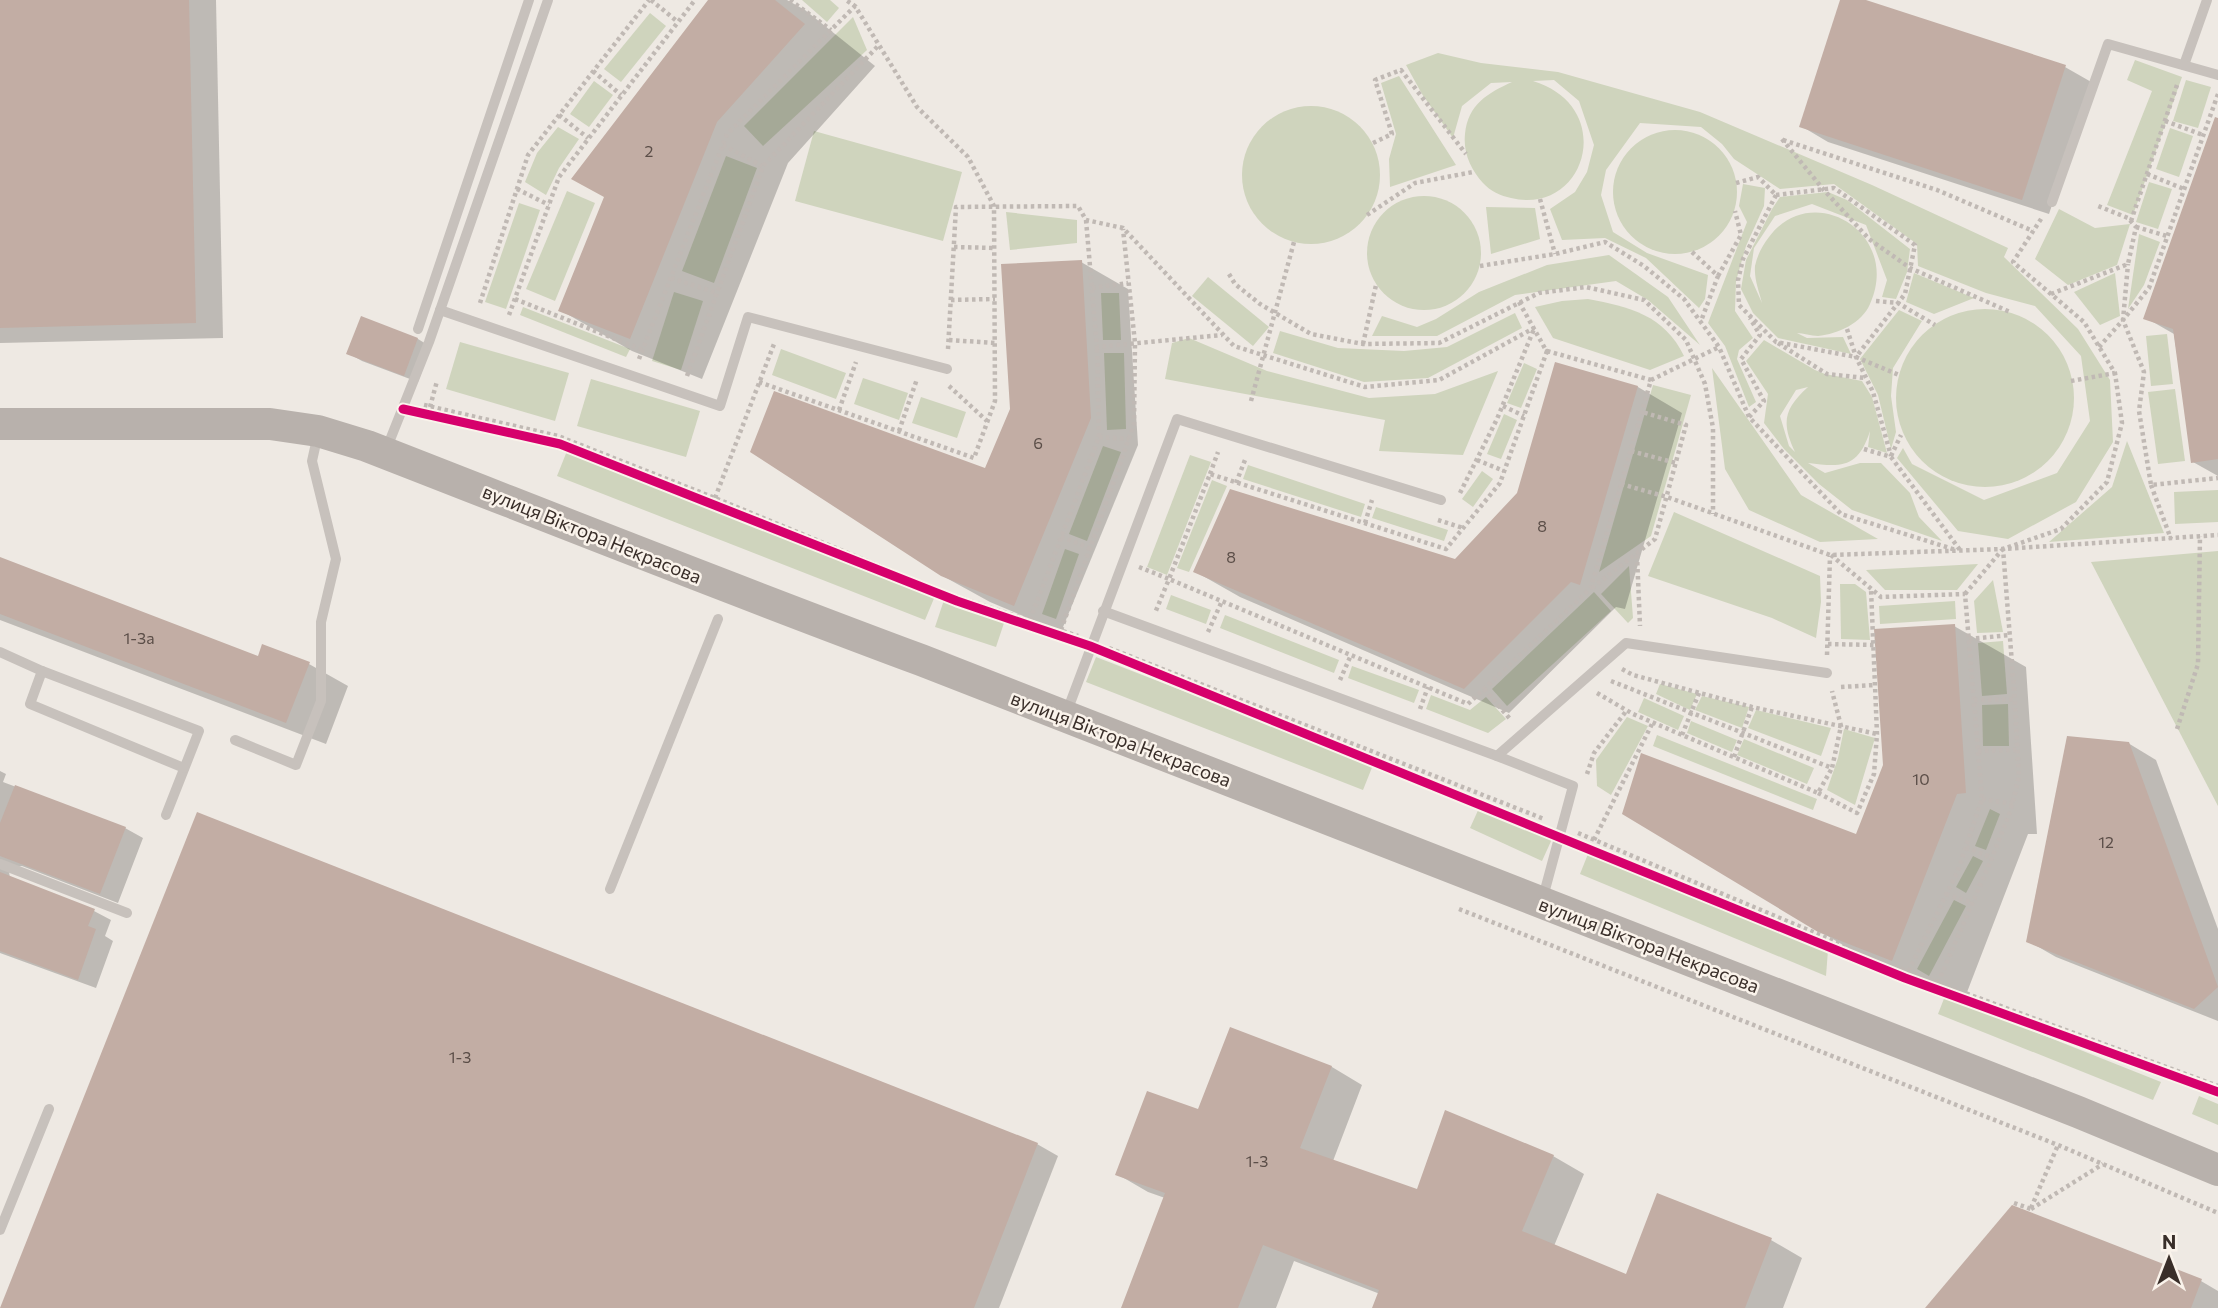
<svg xmlns="http://www.w3.org/2000/svg" width="2218" height="1308" font-family="Commissioner,sans-serif">
	<style>
		.green { fill: #cfd4bd; fill-rule: evenodd }
		.shadow { fill: #0003 }
		.building { fill: #c2ada4 }
		.lines { fill: none; stroke-linecap: round; stroke-linejoin: round }
		.path { stroke: #c0b9b4; stroke-width: 4.5; stroke-dasharray: 3.5 3.5; stroke-linecap: butt }
		.service { stroke: #c7c1bc; stroke-width: 10 }
		.secondary { stroke: #b8b1ac; stroke-width: 32 }
		.cycleway-casing { stroke: #faf3eb; stroke-width: 13 }
		.cycleway { stroke: #d6006c; stroke-width: 9 }
		.labels { text-anchor: middle; stroke-width: 5; stroke-linejoin: round; paint-order: stroke }
		.number-label { font-size: 16px; fill: #5b4e48 }
		.street-label { font-size: 19px; fill: #392e29; stroke: #faf3eb }
	</style>
	<rect width="100%" height="100%" fill="#eee9e3"/>
	<g class="green">
		<polygon points="802,0 830,0 839,8 827,22"/>
		<polygon points="650,13 666,26 621,82 604,69"/>
		<polygon points="853,17 867,50 763,146 744,126"/>
		<path d="M1438,53L1481,63L1558,72L1700,112L1872,185L2008,248L2004,257L2078,329L2110,380L2113,442L2076,502L2008,539L1958,531L1897,458L1903,448L1912,464L1984,500L2057,473L2090,421L2081,356L2035,306L1986,293L1918,266L1917,244L1834,184L1780,189L1734,159L1722,144L1701,127L1640,123L1606,170L1601,195L1613,232L1647,253L1708,275L1705,299L1699,308L1646,258L1605,238L1562,240L1550,209L1575,192L1587,172L1594,145L1579,101L1554,80L1533,81C1618,107 1586,216 1511,198C1501,196 1490,191 1483,183C1471,170 1463,153 1465,134C1468,104 1488,93 1512,82L1491,83L1462,106L1453,138L1422,94L1406,65Z"/>
		<polygon points="2135,60 2182,77 2133,215 2107,205 2152,91 2127,80"/>
		<polygon points="1399,76 1456,165 1390,187 1389,159 1396,134 1381,83"/>
		<polygon points="2186,80 2211,87 2198,128 2173,121"/>
		<polygon points="594,81 613,95 589,127 570,114"/>
		<circle cx="1311" cy="175" r="69"/>
		<polygon points="558,127 579,139 559,168 546,195 525,182 537,153"/>
		<polygon points="2170,128 2193,136 2179,177 2156,169"/>
		<circle cx="1675" cy="192" r="62"/>
		<polygon points="814,131 962,172 943,241 795,201"/>
		<polygon points="726,156 757,168 714,283 682,271"/>
		<polygon points="2149,182 2172,189 2158,229 2136,222"/>
		<polygon points="1743,184 1765,188 1764,206 1746,246 1736,281 1735,311 1753,338 1739,350 1737,359 1756,402 1749,407 1725,346 1708,323 1747,222 1739,206"/>
		<polygon points="567,191 595,203 555,301 526,289"/>
		<path d="M1828,192L1847,200L1910,249L1907,272L1896,299L1882,297L1887,280L1866,225L1812,204L1775,216L1754,248L1750,276L1762,303C1759,291 1754,279 1755,266C1757,256 1762,246 1769,237C1812,179 1902,233 1870,304C1862,323 1838,334 1818,336C1811,336 1803,333 1797,333L1807,338L1843,337L1851,354L1778,338L1753,313L1741,289L1746,260L1772,209L1780,197Z"/>
		<circle cx="1424" cy="253" r="57"/>
		<polygon points="519,203 540,210 506,309 485,302"/>
		<polygon points="1486,207 1535,208 1540,239 1491,254"/>
		<polygon points="2059,209 2095,228 2130,224 2117,265 2068,285 2035,259"/>
		<polygon points="1006,212 1077,220 1077,243 1010,250"/>
		<polygon points="2139,234 2160,242 2144,285 2128,309"/>
		<polygon points="1609,255 1668,297 1700,345 1648,300 1616,281 1515,295 1437,336 1372,336 1382,316 1417,327 1436,319 1479,292 1547,265"/>
		<polygon points="1914,273 1974,298 1934,314 1906,302"/>
		<polygon points="2115,273 2120,316 2100,325 2074,292"/>
		<polygon points="1208,277 1269,327 1253,346 1192,296"/>
		<polygon points="674,292 703,301 681,370 652,361"/>
		<polygon points="1101,293 1119,293 1121,340 1103,340"/>
		<path d="M1588,299C1630,307 1664,315 1684,356L1650,370L1553,338L1535,307L1562,301Z"/>
		<polygon points="523,307 630,349 626,357 520,315"/>
		<circle cx="1985" cy="398" r="89"/>
		<polygon points="1899,310 1922,321 1893,368 1891,396 1896,432 1891,449 1878,395 1860,359"/>
		<polygon points="1515,313 1522,328 1428,378 1364,382 1273,353 1280,331 1338,348 1404,351 1447,347"/>
		<polygon points="2167,334 2173,384 2151,386 2146,336"/>
		<polygon points="1189,338 1267,371 1369,398 1435,394 1498,371 1463,455 1379,451 1385,420 1165,379 1172,343"/>
		<path d="M1764,340L1815,370L1825,374L1862,381L1872,397L1887,453L1868,447L1870,431C1858,469 1841,467 1808,463L1825,473L1860,463H1881L1910,493L1919,517L1942,541L1852,510L1819,484L1784,449L1764,423L1768,394L1746,361ZM1808,387C1784,409 1781,422 1795,452L1789,446L1780,416L1796,390Z"/>
		<polygon points="460,342 569,373 555,421 446,389"/>
		<polygon points="781,349 846,373 836,399 772,375"/>
		<polygon points="1104,353 1124,353 1126,429 1107,430"/>
		<polygon points="1524,363 1537,369 1521,408 1507,403"/>
		<polygon points="1712,368 1801,495 1878,539 1820,542 1749,510 1725,469"/>
		<polygon points="863,378 908,393 899,420 854,404"/>
		<polygon points="591,379 700,411 686,457 577,426"/>
		<polygon points="1653,385 1691,395 1651,536 1599,572"/>
		<polygon points="2175,389 2185,461 2158,464 2148,392"/>
		<polygon points="921,397 966,412 957,438 912,423"/>
		<polygon points="1504,414 1517,420 1501,459 1487,454"/>
		<polygon points="2127,441 2164,533 2049,542 2112,487"/>
		<polygon points="1103,446 1121,452 1087,541 1069,534"/>
		<polygon points="567,451 935,596 925,620 557,476"/>
		<polygon points="1190,455 1211,462 1167,575 1147,567"/>
		<polygon points="1248,465 1365,504 1361,517 1243,479"/>
		<polygon points="1482,471 1493,479 1473,507 1462,499"/>
		<polygon points="1212,480 1227,486 1189,572 1177,568"/>
		<polygon points="2218,490 2218,522 2175,524 2174,492"/>
		<polygon points="1376,507 1448,530 1444,541 1372,518"/>
		<polygon points="1674,512 1820,576 1821,602 1816,638 1772,618 1648,576"/>
		<polygon points="1065,549 1079,554 1056,619 1042,614"/>
		<polygon points="2218,551 2218,806 2091,562"/>
		<polygon points="1978,564 1957,590 1885,590 1866,570"/>
		<polygon points="1629,566 1633,618 1628,623 1601,594"/>
		<polygon points="1993,580 2003,632 1977,633 1974,601"/>
		<polygon points="1840,584 1855,584 1866,592 1870,640 1841,639"/>
		<polygon points="1594,592 1611,611 1507,706 1492,689"/>
		<polygon points="1171,595 1211,610 1206,624 1166,609"/>
		<polygon points="944,600 1005,620 996,647 935,627"/>
		<polygon points="1955,601 1956,619 1880,624 1879,606"/>
		<polygon points="1225,615 1339,660 1334,673 1220,628"/>
		<polygon points="2003,641 2007,694 1982,696 1978,643"/>
		<polygon points="1096,657 1373,765 1363,790 1086,682"/>
		<polygon points="1352,666 1419,690 1414,703 1348,678"/>
		<polygon points="1660,684 1697,694 1690,710 1656,694"/>
		<polygon points="1431,695 1470,710 1486,697 1506,719 1488,733 1426,709"/>
		<polygon points="1702,696 1749,707 1742,728 1695,710"/>
		<polygon points="1644,698 1684,716 1678,730 1638,712"/>
		<polygon points="2008,704 2009,746 1983,746 1982,705"/>
		<polygon points="1756,710 1831,728 1821,756 1748,728"/>
		<polygon points="1627,717 1648,726 1611,795 1597,786 1596,760"/>
		<polygon points="1691,721 1737,740 1732,752 1687,733"/>
		<polygon points="1844,729 1875,738 1855,805 1827,790 1838,758"/>
		<polygon points="1657,735 1817,799 1813,810 1653,746"/>
		<polygon points="1744,739 1814,768 1807,784 1737,755"/>
		<polygon points="1480,806 1552,839 1542,861 1470,828"/>
		<polygon points="1990,809 2000,814 1986,850 1975,846"/>
		<polygon points="1590,849 1828,950 1826,976 1580,874"/>
		<polygon points="1973,856 1983,861 1966,893 1956,887"/>
		<polygon points="1954,900 1966,906 1929,976 1917,969"/>
		<polygon points="1945,996 2161,1082 2153,1100 1938,1014"/>
		<polygon points="2199,1096 2218,1104 2218,1125 2192,1114"/>
	</g>
	<g class="shadow">
		<polygon points="0,0 216,0 223,338 0,343"/>
		<polygon points="710,0 787,0 805,10 875,66 788,163 702,379 632,351 560,310"/>
		<polygon points="1842,0 1861,0 2065,67 2093,83 2049,214 1828,142 1801,126"/>
		<polygon points="2218,118 2218,476 2193,462 2174,334 2146,318"/>
		<polygon points="1081,262 1128,289 1138,445 1061,632 990,602 941,575"/>
		<polygon points="362,318 418,339 431,347 418,382 362,361 348,353"/>
		<polygon points="1557,364 1638,387 1682,413 1625,609 1616,607 1509,713 1240,597 1196,572 1456,561 1519,494"/>
		<polygon points="0,559 259,658 309,664 348,686 326,744 0,620"/>
		<polygon points="1954,626 2026,667 2037,834 2028,834 1964,1000 1891,973 1819,931 1857,836"/>
		<polygon points="2128,743 2156,760 2218,929 2218,1021 2056,957 2028,941"/>
		<polygon points="0,771 6,774 3,782 125,828 143,838 118,903 22,866 13,867 9,872 10,878 94,911 111,920 105,936 113,941 96,988 0,953"/>
		<polygon points="1231,1029 1332,1067 1362,1085 1333,1161 1418,1191 1553,1156 1584,1174 1554,1246 1627,1276 1771,1240 1802,1258 1783,1308 1374,1308 1380,1294 1294,1261 1276,1308 1123,1308 1165,1198 1148,1192 1117,1174 1200,1111"/>
		<polygon points="1037,1144 1058,1156 999,1308 1,1308"/>
		<polygon points="2201,1281 2218,1291 2218,1308 1927,1308"/>
	</g>
	<g class="building">
		<polygon points="0,0 189,0 196,323 0,328"/>
		<polygon points="708,0 775,0 805,24 717,122 630,339 558,311 604,197 571,179"/>
		<polygon points="1840,0 1866,0 2066,65 2022,200 1799,127"/>
		<polygon points="2215,117 2218,118 2218,459 2191,463 2173,329 2143,319"/>
		<polygon points="1082,260 1091,418 1014,606 941,576 750,452 774,391 985,468 1010,409 1001,264"/>
		<polygon points="361,316 418,338 404,376 346,354"/>
		<polygon points="1555,362 1638,386 1580,585 1571,582 1464,689 1193,572 1230,489 1455,559 1517,493"/>
		<polygon points="0,557 258,656 262,644 310,662 286,723 0,614"/>
		<polygon points="1955,624 1966,793 1957,794 1892,961 1818,932 1622,814 1641,753 1856,834 1883,765 1874,629"/>
		<polygon points="2067,736 2129,742 2218,987 2194,1009 2026,942"/>
		<polygon points="15,785 126,827 100,894 0,856 0,823"/>
		<polygon points="197,812 1038,1143 974,1308 0,1308"/>
		<polygon points="0,872 95,909 88,926 96,929 78,980 0,951"/>
		<polygon points="1230,1027 1332,1066 1300,1148 1417,1189 1445,1110 1554,1155 1522,1231 1626,1274 1657,1193 1772,1238 1745,1308 1372,1308 1379,1290 1263,1245 1238,1308 1121,1308 1165,1193 1115,1175 1147,1091 1198,1109"/>
		<polygon points="2012,1205 2202,1279 2191,1308 1925,1308"/>
	</g>
	<g class="lines">
		<g class="path">
			<polyline points="651,0 678,22"/>
			<polyline points="790,0 831,30"/>
			<polyline points="593,71 621,95"/>
			<polyline points="2218,94 2149,288 2123,320 2144,372 2139,411 2151,485 2218,478"/>
			<polyline points="559,115 588,138"/>
			<polyline points="2165,121 2203,135"/>
			<polyline points="1782,139 1823,189 1869,239 1910,268 2010,312"/>
			<polyline points="1783,140 1937,190 2033,231"/>
			<polyline points="1373,143 1392,134 1375,80 1401,70 1466,154"/>
			<polyline points="723,145 762,166"/>
			<polyline points="2147,174 2184,189"/>
			<polyline points="1736,183 1758,177 1776,195"/>
			<polyline points="517,189 549,205"/>
			<polyline points="1776,195 1743,259 1738,280 1739,305 1776,342 1856,357 1899,375"/>
			<polyline points="1776,195 1834,188 1915,245 1905,294 1856,357"/>
			<polyline points="1540,199 1555,254"/>
			<polyline points="1367,215 1415,183 1473,172"/>
			<polyline points="1086,220 1097,347 1222,335"/>
			<polyline points="2131,221 2178,82"/>
			<polyline points="2136,227 2167,236"/>
			<polyline points="954,247 994,248"/>
			<polyline points="1692,252 1718,276 1701,321"/>
			<polyline points="1480,266 1555,254 1605,242 1644,266 1684,299 1719,347 1749,417 1841,514 1956,550"/>
			<polyline points="1229,274 1235,284 1260,304 1311,334 1363,344 1439,343 1539,293 1586,287 1644,300 1686,340 1705,384 1713,428 1713,514"/>
			<polyline points="1718,276 1741,235 1735,211"/>
			<polyline points="671,278 717,293"/>
			<polyline points="1092,288 1128,283"/>
			<polyline points="2051,294 2128,264 2136,227 2128,218 2098,206"/>
			<polyline points="515,299 643,350"/>
			<polyline points="951,300 995,299"/>
			<polyline points="1876,301 1898,303 1935,325"/>
			<polyline points="1519,302 1547,352"/>
			<polyline points="480,303 528,155 649,0"/>
			<polyline points="509,315 559,177 695,0"/>
			<polyline points="1847,329 1856,357 1873,392 1891,456"/>
			<polyline points="949,340 995,343"/>
			<polyline points="1778,343 1827,374 1865,378"/>
			<polyline points="1363,344 1376,285"/>
			<polyline points="2099,347 2123,320 2128,264"/>
			<polyline points="948,349 956,207 1078,206 1086,220 1123,228 1234,346 1365,387 1439,380 1534,328"/>
			<polygon points="1547,351 1651,380 1591,588 1468,704 1169,579 1210,474 1446,549 1500,483"/>
			<polyline points="639,359 727,134 855,6"/>
			<polyline points="687,376 763,166 879,45"/>
			<polyline points="1651,380 1719,347"/>
			<polyline points="2071,381 2115,373"/>
			<polyline points="759,382 974,458 995,401 994,206 968,157 917,107 855,6 846,0"/>
			<polyline points="949,386 987,421"/>
			<polyline points="1251,401 1294,242"/>
			<polyline points="424,405 558,436 715,498 942,592 1078,636"/>
			<polyline points="1503,406 1524,416"/>
			<polyline points="430,407 437,381"/>
			<polyline points="839,410 856,362"/>
			<polyline points="1749,417 1764,401 1741,359 1760,335 1750,318"/>
			<polyline points="899,431 917,379"/>
			<polyline points="1099,437 1129,439"/>
			<polyline points="1864,449 1891,457 1960,550"/>
			<polyline points="1631,451 1676,463"/>
			<polyline points="1891,456 1901,435"/>
			<polyline points="1477,460 1504,471"/>
			<polyline points="1210,474 1218,452"/>
			<polyline points="1236,483 1245,460"/>
			<polyline points="1621,484 1667,497 1830,555 2003,549 2061,529 2107,482 2122,423 2115,373 2084,322 2013,262 2043,216"/>
			<polyline points="2151,485 2171,539"/>
			<polyline points="1460,493 1497,419 1534,329"/>
			<polyline points="715,498 774,344"/>
			<polyline points="1438,520 1463,528"/>
			<polyline points="1365,523 1372,500"/>
			<polyline points="1061,537 1090,548"/>
			<polyline points="1637,555 1640,626"/>
			<polyline points="1831,555 1881,597 1965,594 1982,799 1957,873 1905,978"/>
			<polyline points="1139,567 1169,579 1155,613"/>
			<polyline points="1592,588 1655,539 1686,425 1642,412"/>
			<polyline points="1965,594 2002,550"/>
			<polyline points="1030,620 1099,437 1097,347"/>
			<polyline points="1061,630 1134,424 1135,343 1123,229"/>
			<polyline points="1208,632 1222,601"/>
			<polyline points="1969,639 2010,635"/>
			<polyline points="1828,644 1874,645"/>
			<polyline points="1109,648 1544,819"/>
			<polyline points="1827,655 1830,556"/>
			<polyline points="1622,669 1633,675 1752,707 1877,734"/>
			<polyline points="1340,680 1351,655"/>
			<polyline points="1611,681 1832,768 1841,726 1832,691"/>
			<polyline points="1841,687 1875,685"/>
			<polyline points="1484,689 1511,720"/>
			<polyline points="1597,693 1633,714 1818,793 1832,768"/>
			<polyline points="1974,700 2015,699"/>
			<polyline points="1420,709 1428,687"/>
			<polyline points="2177,729 2198,664 2200,536"/>
			<polyline points="1682,735 1699,693"/>
			<polyline points="1978,751 2017,750"/>
			<polyline points="1734,757 1752,707"/>
			<polyline points="1587,774 1594,753 1627,710"/>
			<polyline points="1818,793 1857,813 1874,774 1877,734 1871,589"/>
			<polyline points="1982,799 2013,804"/>
			<polyline points="1578,833 1908,972 2218,1086"/>
			<polyline points="1594,840 1653,722"/>
			<polyline points="1966,847 1992,858"/>
			<polyline points="1946,894 1973,903"/>
			<polyline points="1459,909 2058,1145 2218,1213"/>
			<polyline points="1935,989 1992,858 2011,809 2019,777 2014,689 2003,549 2218,535"/>
			<polyline points="2014,1203 2031,1209"/>
			<polyline points="2031,1208 2058,1145"/>
			<polyline points="2031,1209 2103,1164"/>
		</g>
		<g class="service">
			<polyline points="2184,65 2207,0"/>
			<polyline points="2052,202 2108,44 2218,75"/>
			<polyline points="440,310 720,406 748,317 947,369"/>
			<polyline points="418,329 529,0"/>
			<polyline points="386,450 429,342 548,0"/>
			<polyline points="1103,611 1497,756 1626,643 1827,673"/>
			<polyline points="0,652 42,671 199,731 166,815"/>
			<polyline points="42,671 30,704 184,768"/>
			<polyline points="1066,714 1177,419 1441,500"/>
			<polyline points="235,740 296,765 321,701 321,622 336,559 312,461 318,434"/>
			<polyline points="1497,756 1573,786 1542,901"/>
			<polyline points="0,864 127,913"/>
			<polyline points="610,889 718,619"/>
			<polyline points="0,1230 49,1109"/>
		</g>
		<path class="secondary" d="M0,424H270L318,431L367,446C552,518 735,591 921,660L2078,1112L2218,1170"/>
		<defs>
			<polyline id="cycleway" points="403,409 560,444 957,601 1090,646 1905,978 2218,1092"/>
		</defs>
		<use href="#cycleway" class="cycleway-casing"/>
		<use href="#cycleway" class="cycleway"/>
	</g>
	<g class="labels">
		<g class="number-label">
			<text x="649" y="157">2</text>
			<text x="1038" y="449">6</text>
			<text x="1542" y="532">8</text>
			<text x="1231" y="563">8</text>
			<text x="139" y="644">1-3а</text>
			<text x="1921" y="785">10</text>
			<text x="2106" y="848">12</text>
			<text x="460" y="1063">1-3</text>
			<text x="1257" y="1167">1-3</text>
		</g>
		<g class="street-label">
			<text transform="translate(592 534) rotate(22)" y="7">вулиця Віктора Некрасова</text>
			<text transform="translate(1121 739) rotate(21)" y="7">вулиця Віктора Некрасова</text>
			<text transform="translate(1649 945) rotate(21)" y="7">вулиця Віктора Некрасова</text>
		</g>
	</g>
	<g transform="translate(2169 1259)" stroke="#faf3eb" stroke-width="5" paint-order="stroke">
	<path d="M0-5L12 26L0 18L-12 26Z" fill="#392e29"/>
	<text y="-10" font-size="19" font-weight="bold" text-anchor="middle" fill="#392e29">N</text>
	</g>
</svg>
